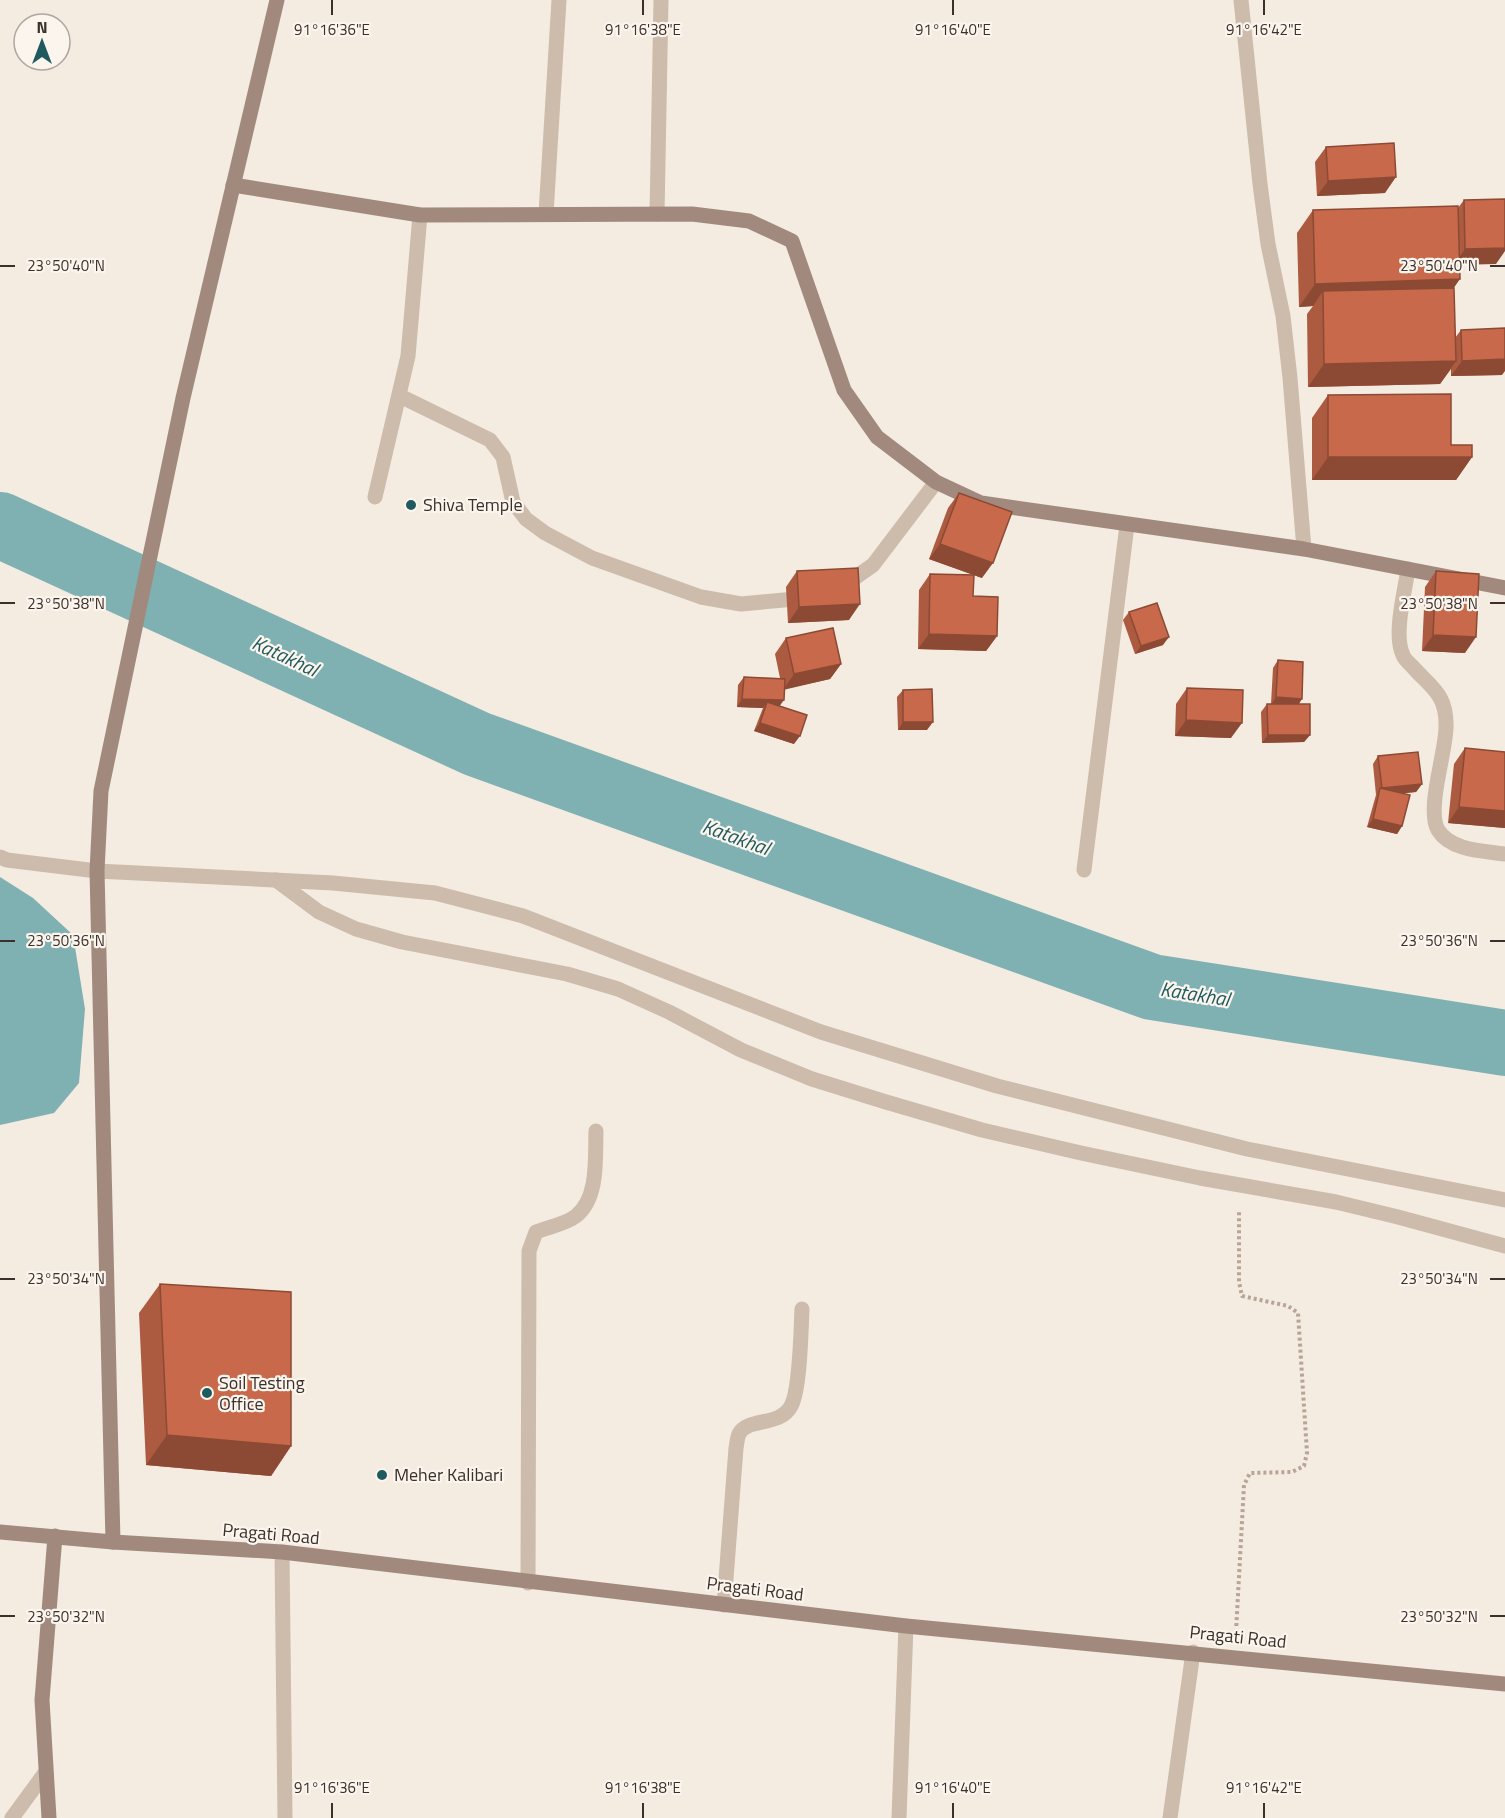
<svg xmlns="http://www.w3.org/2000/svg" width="1505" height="1818" font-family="'Titillium Web',sans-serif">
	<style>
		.water { fill: #7fb0b2 }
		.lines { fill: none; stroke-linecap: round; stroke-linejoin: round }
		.river { stroke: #7fb0b2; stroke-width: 66 }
		.path { stroke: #b9a596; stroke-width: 4; stroke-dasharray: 3 3; stroke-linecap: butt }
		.street { stroke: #cdbbac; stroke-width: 15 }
		.secondary { stroke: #a18a7d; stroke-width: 15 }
		.wall { fill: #ac5a40 }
		.shaded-wall { fill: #8c4a34 }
		.building { fill: #c8694b; stroke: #8c4a34; stroke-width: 1.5 }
		.ticks { fill: none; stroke: #3b302b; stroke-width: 2 }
		.poi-dot { fill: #1f5a5e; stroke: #fbf5ee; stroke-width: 2 }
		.labels { text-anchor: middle; stroke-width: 4.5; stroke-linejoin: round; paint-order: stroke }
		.poi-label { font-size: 18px; fill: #3b302b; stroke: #fbf5ee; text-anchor: start }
		.street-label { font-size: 18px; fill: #3b302b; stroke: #fbf5ee }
		.water-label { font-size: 20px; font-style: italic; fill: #1f5a5e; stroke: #fbf5ee }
		.ticks-label { font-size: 15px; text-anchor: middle; fill: #3b302b; stroke: #fbf5ee; stroke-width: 4.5; stroke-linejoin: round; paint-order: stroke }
	</style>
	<rect width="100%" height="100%" fill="#f4ebe1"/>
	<polygon class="water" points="0,877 33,898 73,935 85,1009 79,1083 54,1113 0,1125"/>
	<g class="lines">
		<polyline class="river" points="0,525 477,744 1152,987 1505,1043"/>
		<polyline class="path" points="1236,1632 1244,1485 1250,1473 1292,1472 1304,1466 1307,1453 1298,1313 1288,1306 1242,1296 1239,1282 1239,1210"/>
		<g class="street">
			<polyline points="1241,0 1260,184 1268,244 1283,316 1290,378 1304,549"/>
			<polyline points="546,214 559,0"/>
			<polyline points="657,214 661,0"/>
			<polyline points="400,396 490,440 503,457 513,502 526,519 545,533 592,558 701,597 741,604 806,598"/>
			<polyline points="375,497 408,356 420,215"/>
			<path d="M1408,569C1405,591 1393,635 1403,655C1404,659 1409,663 1412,666C1430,687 1447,693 1446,727C1446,752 1426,809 1438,830C1451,851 1484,851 1505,854"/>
			<polyline points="843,586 873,565 936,482"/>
			<polyline points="0,857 7,860 97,871 333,883 435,893 523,916 821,1032 997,1086 1247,1149 1505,1200"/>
			<polyline points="1084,870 1127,525"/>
			<polyline points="276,880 319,912 356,929 402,942 567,974 618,989 669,1012 741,1050 812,1079 886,1102 982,1130 1081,1153 1200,1178 1336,1202 1398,1217 1505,1246"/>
			<polyline points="282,1552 285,1818"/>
			<path d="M528,1583L529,1251L536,1232C548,1227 566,1224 576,1216C599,1198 595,1158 596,1131"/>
			<path d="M724,1605L736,1448C737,1444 737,1438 739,1434C748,1417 780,1427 791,1406C800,1391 801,1330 802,1309"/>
			<polyline points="12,1818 45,1773"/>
			<polyline points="899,1818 906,1626"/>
			<polyline points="1170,1818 1193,1652"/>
		</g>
		<g class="secondary">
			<polyline points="233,185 420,215 692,214 749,221 792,241 844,390 877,437 936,482 981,503 1304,549 1505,588"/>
			<polyline points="0,1532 113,1542 282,1552 906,1626 1505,1684"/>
			<polyline points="113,1542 97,871 101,791 183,398 277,0"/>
			<polyline points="49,1818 42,1700 55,1536"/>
		</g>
	</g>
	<g class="wall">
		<polygon points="1326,147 1385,193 1317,196 1315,162"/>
		<polygon points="1464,200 1496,264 1459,264 1453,288 1455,338 1461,330 1502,375 1451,376 1451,369 1440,384 1308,387 1307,314 1313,306 1299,307 1297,233 1313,210 1458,208"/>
		<polygon points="1328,395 1451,445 1472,457 1456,480 1312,480 1312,418"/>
		<polygon points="959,493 982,578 929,559 948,508"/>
		<polygon points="797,571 849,620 788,623 786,587"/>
		<polygon points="1436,571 1465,653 1422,651 1425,587"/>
		<polygon points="930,574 973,596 997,636 986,651 918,649 919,590"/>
		<polygon points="1129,612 1163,645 1135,654 1123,620"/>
		<polygon points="786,638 841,664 830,679 784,689 780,706 794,744 754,731 763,708 737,707 738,685 744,677 780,678 775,654"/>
		<polygon points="1278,660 1299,704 1310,735 1304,742 1262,743 1261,712 1267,704 1271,704 1273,668"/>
		<polygon points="1187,688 1231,738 1175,736 1176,704"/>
		<polygon points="903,690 927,730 898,730 897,697"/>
		<polygon points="1465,748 1505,752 1505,828 1448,823 1454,764"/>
		<polygon points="1378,756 1422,784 1416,792 1403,793 1402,826 1397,834 1367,827 1376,795 1373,764"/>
		<polygon points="160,1284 291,1446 271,1476 146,1465 139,1313"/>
	</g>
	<g class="shaded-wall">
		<polygon points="1396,177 1385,193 1317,196 1328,181"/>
		<polygon points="1505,248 1505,251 1496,264 1454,265 1465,249"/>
		<polygon points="1460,279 1444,302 1323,291 1313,306 1299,307 1315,284"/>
		<polygon points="1505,359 1505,371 1502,375 1451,376 1462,361"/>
		<polygon points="1456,361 1440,384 1308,387 1324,364"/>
		<polygon points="1328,457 1472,457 1456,480 1312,480"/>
		<polygon points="940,544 993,563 982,578 929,559"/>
		<polygon points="860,604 849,620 788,623 799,607"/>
		<polygon points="929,634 997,636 986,651 918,649"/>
		<polygon points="1433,635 1476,637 1465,653 1422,651"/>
		<polygon points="1169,637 1163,645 1135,654 1141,646"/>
		<polygon points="841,664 830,679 783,690 794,674"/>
		<polygon points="1276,697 1302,699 1297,707 1271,705"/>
		<polygon points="742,699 784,700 778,708 767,702 763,708 737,707"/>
		<polygon points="1186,720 1242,723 1231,738 1175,736"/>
		<polygon points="903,722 933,722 927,730 898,730"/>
		<polygon points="760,723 800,736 794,744 754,731"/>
		<polygon points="1268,735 1310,735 1304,742 1262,743"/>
		<polygon points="1422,784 1416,792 1378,796 1382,788"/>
		<polygon points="1459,807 1505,811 1505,828 1448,823"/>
		<polygon points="1373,819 1402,826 1397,834 1367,827"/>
		<polygon points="167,1435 291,1446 271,1476 146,1465"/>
	</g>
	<g class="building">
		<polygon points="1394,143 1396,177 1328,181 1326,147"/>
		<polygon points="1505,199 1505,248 1465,249 1464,200"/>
		<polygon points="1458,206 1460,279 1315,284 1313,210"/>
		<polygon points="1454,288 1456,361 1324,364 1323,291"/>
		<polygon points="1505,328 1505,359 1462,361 1461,330"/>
		<polygon points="1451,394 1451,445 1472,445 1472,457 1328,457 1328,395"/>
		<polygon points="959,493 1012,512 993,563 940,544"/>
		<polygon points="858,568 860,604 799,607 797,571"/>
		<polygon points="1436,571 1479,574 1476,637 1433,635"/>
		<polygon points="930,574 974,575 973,596 998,597 997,636 929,634"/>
		<polygon points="1157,603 1169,637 1141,646 1129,612"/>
		<polygon points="833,628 841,664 794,674 786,638"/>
		<polygon points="1278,660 1303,662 1302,699 1276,697"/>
		<polygon points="744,677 785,679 784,700 742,699"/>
		<polygon points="1187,688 1243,690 1242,723 1186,720"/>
		<polygon points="932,689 933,722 903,722 903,690"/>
		<polygon points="767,702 807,715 800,736 760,723"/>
		<polygon points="1267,704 1310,704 1310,735 1268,735"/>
		<polygon points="1465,748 1505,752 1505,811 1459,807"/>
		<polygon points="1418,752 1422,784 1382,788 1378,756"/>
		<polygon points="1380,788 1410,795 1402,826 1373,819"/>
		<polygon points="160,1284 291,1292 291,1446 167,1435"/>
	</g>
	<path class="ticks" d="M332,0V15M643,0V15M953,0V15M1264,0V15M0,266H15M1490,266H1505M0,603H15M1490,603H1505M0,941H15M1490,941H1505M0,1279H15M1490,1279H1505M0,1616H15M1490,1616H1505M332,1803V1818M643,1803V1818M953,1803V1818M1264,1803V1818"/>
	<g class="poi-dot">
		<circle cx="411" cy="505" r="6"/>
		<circle cx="207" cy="1393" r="6"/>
		<circle cx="382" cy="1475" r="6"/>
	</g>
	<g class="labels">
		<g class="poi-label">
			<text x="423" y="511">Shiva Temple</text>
			<text x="219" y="1389">Soil Testing<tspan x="219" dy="21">Office</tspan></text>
			<text x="394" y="1481">Meher Kalibari</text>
		</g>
		<g class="street-label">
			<text transform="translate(271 1534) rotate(5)" y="6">Pragati Road</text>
			<text transform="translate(755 1589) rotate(7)" y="6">Pragati Road</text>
			<text transform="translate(1238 1637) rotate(6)" y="6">Pragati Road</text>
		</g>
		<g class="water-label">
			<text transform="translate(285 656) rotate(25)" y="7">Katakhal</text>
			<text transform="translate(736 837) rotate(20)" y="7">Katakhal</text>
			<text transform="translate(1195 994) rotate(9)" y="7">Katakhal</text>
		</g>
	</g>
	<g class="ticks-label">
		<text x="332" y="35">91°16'36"E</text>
		<text x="643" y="35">91°16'38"E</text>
		<text x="953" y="35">91°16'40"E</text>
		<text x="1264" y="35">91°16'42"E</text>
		<text x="66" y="271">23°50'40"N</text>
		<text x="1439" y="271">23°50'40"N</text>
		<text x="66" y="609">23°50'38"N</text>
		<text x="1439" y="609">23°50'38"N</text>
		<text x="66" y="946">23°50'36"N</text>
		<text x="1439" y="946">23°50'36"N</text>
		<text x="66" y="1284">23°50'34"N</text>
		<text x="1439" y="1284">23°50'34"N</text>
		<text x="66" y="1622">23°50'32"N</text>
		<text x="1439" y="1622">23°50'32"N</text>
		<text x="332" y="1793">91°16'36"E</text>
		<text x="643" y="1793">91°16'38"E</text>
		<text x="953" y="1793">91°16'40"E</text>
		<text x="1264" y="1793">91°16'42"E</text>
	</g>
	<g transform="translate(42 42)"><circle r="28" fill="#fbf5ee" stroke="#aea6a0" stroke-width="1.5"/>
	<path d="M0-4.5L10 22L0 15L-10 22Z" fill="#1f5a5e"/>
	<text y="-9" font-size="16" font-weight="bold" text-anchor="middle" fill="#3b302b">N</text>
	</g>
</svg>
